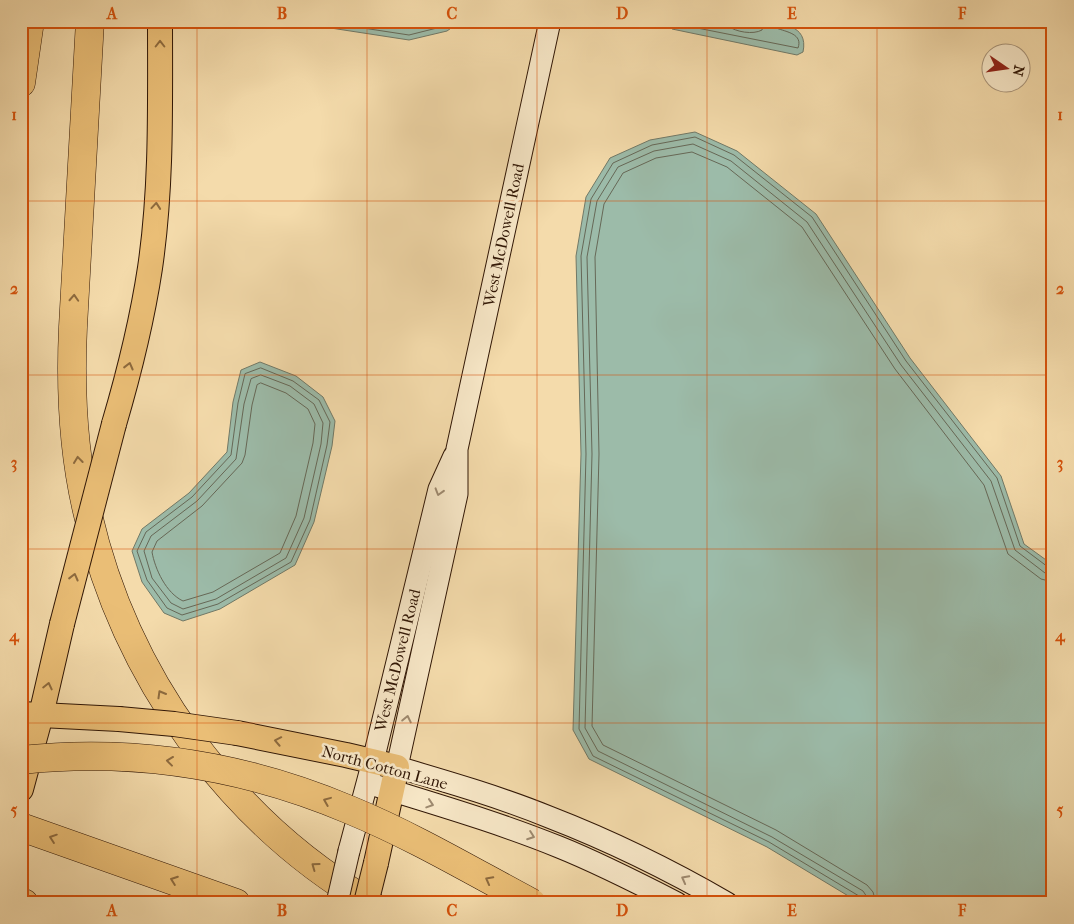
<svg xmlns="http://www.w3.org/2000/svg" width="1074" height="924" font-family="'IM FELL French Canon',serif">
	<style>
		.water { fill: #9cbba9; stroke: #717967 }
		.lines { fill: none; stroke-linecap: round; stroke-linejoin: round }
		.shore { stroke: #666857; stroke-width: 1 }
		.secondary-casing { stroke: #301605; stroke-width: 23 }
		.primary-casing { stroke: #301605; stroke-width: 26 }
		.highway-casing { stroke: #301605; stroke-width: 29 }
		.secondary { stroke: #f8e8c8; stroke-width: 21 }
		.primary { stroke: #eabe76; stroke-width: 24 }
		.highway { stroke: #eabe76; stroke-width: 28 }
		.secondary-bridge-casing { stroke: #301605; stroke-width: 23; stroke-linecap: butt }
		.primary-bridge-casing { stroke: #301605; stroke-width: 26; stroke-linecap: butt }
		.highway-bridge-casing { stroke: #301605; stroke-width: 29; stroke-linecap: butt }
		.secondary-bridge { stroke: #f8e8c8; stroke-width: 21 }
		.primary-bridge { stroke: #eabe76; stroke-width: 24 }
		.highway-bridge { stroke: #eabe76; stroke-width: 28 }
		.oneway { stroke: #8d6a3e }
		.oneway2 { stroke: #9e8a70 }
		.grid { fill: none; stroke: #d6520b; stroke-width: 1; stroke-opacity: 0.55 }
		.labels { text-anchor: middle; stroke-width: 5; stroke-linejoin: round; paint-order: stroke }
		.street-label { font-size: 16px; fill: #301605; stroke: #f8e8c8 }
		.neatline { fill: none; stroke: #d6520b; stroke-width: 2 }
		.grid-label { font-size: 16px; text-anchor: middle; font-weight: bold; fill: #d6520b }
	</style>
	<rect width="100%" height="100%" fill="#f4dbab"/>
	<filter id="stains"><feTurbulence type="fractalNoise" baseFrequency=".004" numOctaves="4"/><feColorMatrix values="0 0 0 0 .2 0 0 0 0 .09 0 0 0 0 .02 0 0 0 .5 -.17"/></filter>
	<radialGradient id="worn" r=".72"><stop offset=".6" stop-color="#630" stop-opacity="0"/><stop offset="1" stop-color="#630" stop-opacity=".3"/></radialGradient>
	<g class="water">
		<polygon points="285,21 461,21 447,31 409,40"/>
		<path d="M669,21H729C738,26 749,29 759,27V22C780,23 809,24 803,52L797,55L672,29Z"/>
		<polygon points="695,132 737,151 816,214 910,358 1001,476 1024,544 1053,565 1053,903 860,903 767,847 589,759 573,730 581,454 576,256 586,197 610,158 650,140"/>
		<polygon points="260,362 296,376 323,397 335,421 332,446 314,522 295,565 220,609 183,621 164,613 142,582 132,551 142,529 189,493 227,452 233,402 241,370"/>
	</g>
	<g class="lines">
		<g class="shore">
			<polyline points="317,21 409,35 445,26 452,21"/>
			<polyline points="360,21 409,28 439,21"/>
			<path d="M674,21L677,24L798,48C803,34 787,32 776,28L773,21"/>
			<path d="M728,21V26C736,32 753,35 762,30L764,21"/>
			<polygon points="261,368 293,381 319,400 330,422 327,445 310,520 291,562 218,604 182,615 167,608 147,580 137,551 146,532 192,497 231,455 238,403 245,374"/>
			<polygon points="261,375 290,386 314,404 323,423 321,444 304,518 286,558 216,599 183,609 171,603 152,578 144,551 151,536 197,501 236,459 244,404 251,379"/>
			<path d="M261,383L286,393L308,409L315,424L313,443L296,516L280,553L213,592L183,601C166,593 155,569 152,552L157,541L202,506L242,463L245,455L252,405L257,385Z"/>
			<polyline points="862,903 859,896 769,842 593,756 579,729 586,454 581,256 591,199 613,163 652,145 695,137 734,155 812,217 906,361 997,478 1020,546 1048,567 1053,568"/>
			<polyline points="868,903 867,897 863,891 772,837 598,751 585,728 592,454 587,257 597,201 618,167 654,151 693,144 731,161 807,222 901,365 991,481 1015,550 1045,573 1053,575"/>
			<polyline points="876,903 873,892 867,885 776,830 603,745 592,726 599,454 595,257 604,204 623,173 656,158 692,152 727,167 802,227 895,369 984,485 1008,554 1041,579 1053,582"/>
		</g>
		<defs>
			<g id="secondary">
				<path d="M550,21L457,449V494L397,767C448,782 500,797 549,817C611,841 670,870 727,903"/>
				<path d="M377,786C438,805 500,823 559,847C599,863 638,883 677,903"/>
				<polyline points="349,851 373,761 439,489 454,456"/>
			</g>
			<g id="primary">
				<path d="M114,424C129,373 142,321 150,268C162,186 160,104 160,21"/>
				<polyline points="21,714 119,719"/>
				<polyline points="237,733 346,755 397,767 376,863"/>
				<polyline points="21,789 41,715 62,624"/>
			</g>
			<g id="highway">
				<path d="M90,21L73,327C70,390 73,454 88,515C125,675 228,820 370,903"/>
				<polyline points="21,83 30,21"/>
				<polyline points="21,827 236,903"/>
				<polyline points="21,902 24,903"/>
			</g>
		</defs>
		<use href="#secondary" class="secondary-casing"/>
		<use href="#primary" class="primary-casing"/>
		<use href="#highway" class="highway-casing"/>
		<use href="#secondary" class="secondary"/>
		<use href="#primary" class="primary"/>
		<use href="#highway" class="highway"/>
		<defs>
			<polyline id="secondary-bridge" points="337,903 349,851"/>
			<g id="primary-bridge">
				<polyline points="62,624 114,424"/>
				<polyline points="119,719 174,724 237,733"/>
				<polyline points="366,903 376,863"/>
			</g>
			<path id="highway-bridge" d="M21,760C134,748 246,766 350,810C413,836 472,871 532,903"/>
		</defs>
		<use href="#secondary-bridge" class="secondary-bridge-casing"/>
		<use href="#primary-bridge" class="primary-bridge-casing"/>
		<use href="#highway-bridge" class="highway-bridge-casing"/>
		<use href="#secondary-bridge" class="secondary-bridge"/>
		<use href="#primary-bridge" class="primary-bridge"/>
		<use href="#highway-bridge" class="highway-bridge"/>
	</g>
	<defs><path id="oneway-chevron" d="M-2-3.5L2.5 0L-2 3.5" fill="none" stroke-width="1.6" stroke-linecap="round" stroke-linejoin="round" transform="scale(1.25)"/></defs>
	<g class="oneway">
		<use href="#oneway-chevron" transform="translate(160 44) rotate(-90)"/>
		<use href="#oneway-chevron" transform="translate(156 206) rotate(-85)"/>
		<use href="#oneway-chevron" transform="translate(74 298) rotate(-87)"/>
		<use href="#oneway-chevron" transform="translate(129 366) rotate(-76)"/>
		<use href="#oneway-chevron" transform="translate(78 460) rotate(-97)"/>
		<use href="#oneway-chevron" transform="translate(74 577) rotate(-76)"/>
		<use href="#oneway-chevron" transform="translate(48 686) rotate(-77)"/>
		<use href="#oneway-chevron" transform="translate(161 694) rotate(-120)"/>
		<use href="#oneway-chevron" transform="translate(278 741) rotate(-169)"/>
		<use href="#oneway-chevron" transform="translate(170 761) rotate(-173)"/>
		<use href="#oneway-chevron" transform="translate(327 801) rotate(-158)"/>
		<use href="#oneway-chevron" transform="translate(53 838) rotate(-161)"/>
		<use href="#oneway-chevron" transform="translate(315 866) rotate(-144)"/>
		<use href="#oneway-chevron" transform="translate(174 880) rotate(-160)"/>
		<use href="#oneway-chevron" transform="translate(489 880) rotate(-152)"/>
	</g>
	<g class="oneway2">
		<use href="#oneway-chevron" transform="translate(439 492) rotate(107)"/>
		<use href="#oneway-chevron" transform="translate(407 719) rotate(-78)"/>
		<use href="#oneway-chevron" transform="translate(430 804) rotate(18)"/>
		<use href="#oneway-chevron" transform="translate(531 836) rotate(20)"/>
		<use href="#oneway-chevron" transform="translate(685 879) rotate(-152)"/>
	</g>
	<path class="grid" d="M197,21V903M367,21V903M537,21V903M707,21V903M877,21V903M21,201H1053M21,375H1053M21,549H1053M21,723H1053"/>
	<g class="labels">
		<g class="street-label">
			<text transform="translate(503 235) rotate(-78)" y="6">West McDowell Road</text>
			<text transform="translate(397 660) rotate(-76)" y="6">West McDowell Road</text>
			<text transform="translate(385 767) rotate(15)" y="6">North Cotton Lane</text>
		</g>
	</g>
	<rect width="1074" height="924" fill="none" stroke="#f4dbab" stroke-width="55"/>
	<g transform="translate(1006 68) rotate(103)"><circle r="24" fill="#f8e8c8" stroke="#a8947a"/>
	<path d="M0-4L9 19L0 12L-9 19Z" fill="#8f2418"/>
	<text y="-8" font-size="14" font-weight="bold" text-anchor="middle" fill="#301605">N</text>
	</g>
	<rect x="28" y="28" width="1018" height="868" class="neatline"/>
	<g class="grid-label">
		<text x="112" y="19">A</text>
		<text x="282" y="19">B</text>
		<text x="452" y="19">C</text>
		<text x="622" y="19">D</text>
		<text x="792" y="19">E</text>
		<text x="962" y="19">F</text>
		<text x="14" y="120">1</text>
		<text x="1060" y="120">1</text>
		<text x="14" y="294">2</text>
		<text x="1060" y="294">2</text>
		<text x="14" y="468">3</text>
		<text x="1060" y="468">3</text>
		<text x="14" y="641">4</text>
		<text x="1060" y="641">4</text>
		<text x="14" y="815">5</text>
		<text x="1060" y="815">5</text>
		<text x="112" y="916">A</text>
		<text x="282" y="916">B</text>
		<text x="452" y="916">C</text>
		<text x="622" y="916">D</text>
		<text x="792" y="916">E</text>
		<text x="962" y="916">F</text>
	</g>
	<rect width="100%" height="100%" filter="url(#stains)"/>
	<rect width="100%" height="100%" fill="url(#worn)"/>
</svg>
